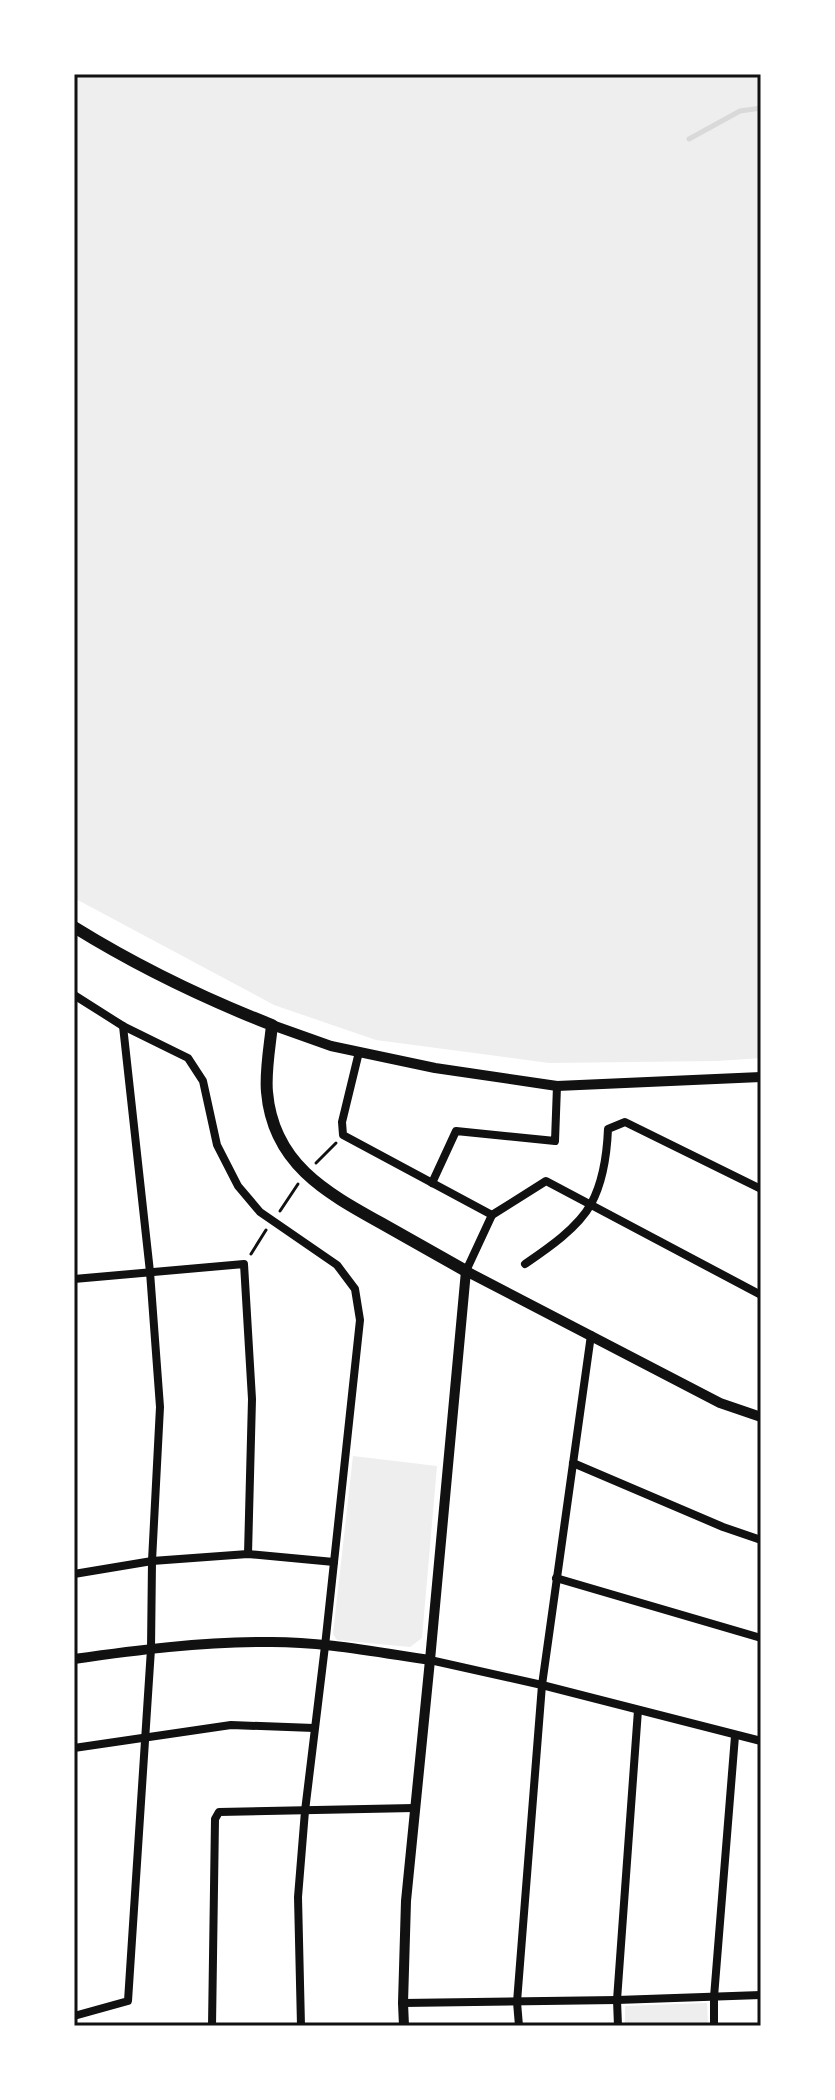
<svg xmlns="http://www.w3.org/2000/svg" width="835" height="2100" font-family="Inter,sans-serif">
	<style>
		.green { fill: #eee }
		.lines { fill: none; stroke-linecap: round; stroke-linejoin: round }
		.stream { stroke: #d9d9d9; stroke-width: 5 }
		.path { stroke: #111; stroke-width: 3 }
		.minor { stroke: #111; stroke-width: 8 }
		.tertiary { stroke: #111; stroke-width: 10 }
		.primary { stroke: #111; stroke-width: 12 }
		.neatline { fill: none; stroke: #111; stroke-width: 3 }
	</style>
	<rect width="100%" height="100%" fill="#fff"/>
	<g class="green">
		<polygon points="74,74 761,74 761,1058 717,1061 549,1063 376,1040 274,1005 74,898"/>
		<polygon points="353,1456 437,1466 422,1638 410,1647 337,1640 333,1634"/>
		<polygon points="707,2003 708,2026 625,2026 625,2006"/>
	</g>
	<g class="lines">
		<polyline class="stream" points="689,139 740,111 761,108"/>
		<g class="path">
			<polyline points="316,1163 336,1143"/>
			<polyline points="280,1211 298,1184"/>
			<polyline points="251,1254 266,1230"/>
		</g>
		<g class="minor">
			<polyline points="74,995 123,1026 188,1058 203,1081 217,1145 238,1186 260,1212 337,1265 355,1289 360,1320 325,1646 305,1811 298,1897 301,2026"/>
			<polyline points="359,1052 342,1122 343,1135 492,1215"/>
			<polyline points="432,1183 456,1131 555,1141 557,1086"/>
			<path d="M525,1264C547,1249 578,1228 591,1204C603,1182 607,1153 608,1129L625,1122L761,1189"/>
			<polyline points="466,1271 492,1215 546,1181 761,1295"/>
			<polyline points="74,1279 244,1264 252,1399 248,1554"/>
			<polyline points="573,1463 723,1527 761,1540"/>
			<polyline points="74,1574 152,1561 248,1554 334,1562"/>
			<polyline points="556,1578 761,1638"/>
			<polyline points="430,1660 542,1685 761,1741"/>
			<polyline points="74,1748 231,1725 314,1728"/>
			<polyline points="403,2003 617,2000 761,1995"/>
			<polyline points="74,2016 128,2001 151,1649 152,1561 160,1407 150,1272 123,1026"/>
			<polyline points="212,2026 215,1819 219,1812 414,1808"/>
			<polyline points="519,2026 517,2002 542,1685 591,1335"/>
			<polyline points="618,2026 617,2000 638,1710"/>
			<polyline points="714,2026 714,1997 735,1736"/>
		</g>
		<g class="tertiary">
			<polyline points="272,1025 331,1046 435,1068 557,1086 761,1077"/>
			<path d="M74,1659C137,1650 200,1642 265,1642C320,1641 376,1652 430,1660"/>
			<polyline points="404,2026 403,2003 406,1901 430,1660 466,1271 720,1403 761,1417"/>
		</g>
		<path class="primary" d="M74,927C137,966 203,998 272,1025C270,1045 265,1072 267,1092C273,1163 325,1192 381,1223C409,1239 438,1255 466,1271"/>
	</g>
	<rect width="835" height="2100" fill="none" stroke="#ffffff" stroke-width="152"/>
	<rect x="76" y="76" width="683" height="1948" class="neatline"/>
</svg>
